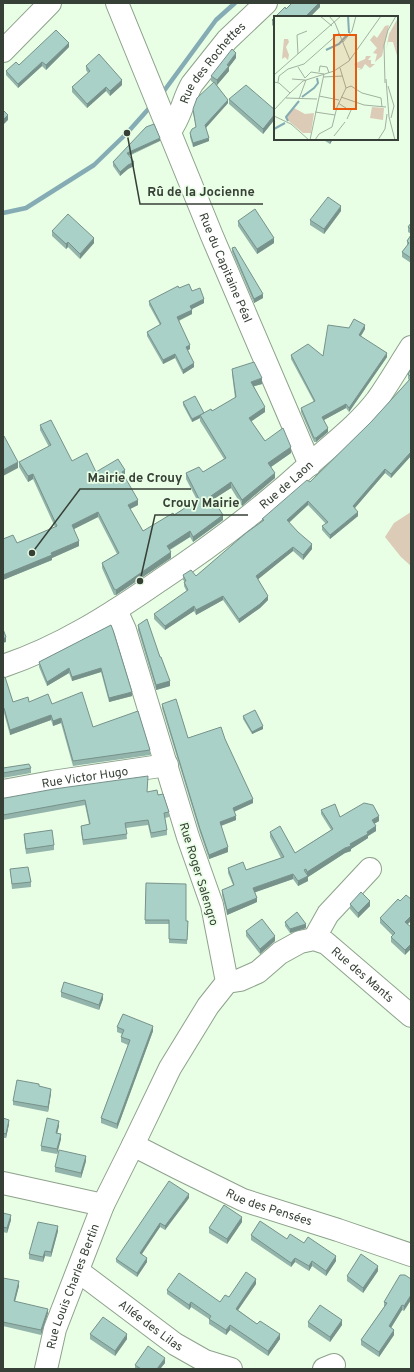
<svg xmlns="http://www.w3.org/2000/svg" width="414" height="1372" font-family="Overpass,sans-serif">
	<style>
		.green { fill: #dccbb6 }
		.lines { fill: none; stroke-linecap: round; stroke-linejoin: round }
		.stream { stroke: #85acb4; stroke-width: 4.5 }
		.minor-casing { stroke: #8ea28c; stroke-width: 24 }
		.minor { stroke: #fff; stroke-width: 22 }
		.wall { fill: #92b4ab }
		.shaded-wall { fill: #77928b }
		.building { fill: #aad1c7; stroke: #77928b }
		.labels { text-anchor: middle; stroke-width: 3.5; stroke-linejoin: round; paint-order: stroke }
		.street-label { font-size: 12px; fill: #374036; stroke: #e8fee5 }
		.inset-river { fill: none; stroke: #85acb4; stroke-width: 2 }
		.inset-road { fill: none; stroke: #a1b29f; stroke-width: 1 }
		.view { fill: #e8590c; fill-opacity: 0.15; stroke: #e8590c; stroke-width: 2 }
		.inset-edge { fill: none; stroke: #374036; stroke-width: 2 }
		.leader { fill: none; stroke: #374036; stroke-width: 1.5 }
		.callout-dot { fill: #374036; stroke: #e8fee5; stroke-width: 1.5 }
		.callout-label { font-size: 13px; text-anchor: middle; font-weight: bold; fill: #374036; stroke: #e8fee5; stroke-width: 3.5; stroke-linejoin: round; paint-order: stroke }
	</style>
	<rect width="100%" height="100%" fill="#e8fee5"/>
	<polygon class="green" points="411,512 411,566 401,557 385,537 394,523"/>
	<g class="lines">
		<g class="stream">
			<polyline points="161,95 216,20 235,3"/>
			<polyline points="3,213 26,208 94,165 127,133 152,105"/>
		</g>
		<defs>
			<g id="minor">
				<path id="s1" d="M117,3L212,236L310,465"/>
				<polyline points="3,51 50,3"/>
				<path id="s2" d="M170,131C181,117 183,99 192,84L227,40L266,3"/>
				<path id="s3" d="M3,666C60,647 110,615 159,581C212,546 262,508 309,465C332,444 358,425 377,400C389,383 400,364 411,347"/>
				<path id="s4" d="M3,791L52,782L167,765"/>
				<polyline points="314,939 328,914 370,869"/>
				<path id="s5" d="M227,982L240,980L258,972L280,953L300,942L314,939L326,943L411,1016"/>
				<path id="s6" d="M133,1145L178,1168L243,1200L338,1230L411,1255"/>
				<polyline points="3,1183 103,1205"/>
				<path id="s7" d="M78,1271L175,1344L205,1361L231,1369"/>
				<path id="s8" d="M46,1369L55,1329L103,1205L133,1145L170,1068L208,1006L227,982L212,905L188,837L125,630L116,610"/>
				<polyline points="324,1369 334,1365"/>
			</g>
		</defs>
		<use href="#minor" class="minor-casing"/>
		<use href="#minor" class="minor"/>
	</g>
	<g class="wall">
		<polygon points="292,3 320,3 320,7 310,17 275,17 275,28 272,25 272,20 285,7 286,9"/>
		<polygon points="69,47 46,70 42,66 18,88 6,75 6,71 19,65"/>
		<polygon points="236,58 229,67 229,71 217,85 228,103 205,128 209,141 193,147 190,137 190,133 196,127 193,113 193,109 214,83 211,81 211,76"/>
		<polygon points="86,66 122,85 110,96 106,91 87,108 72,92 72,87 88,73 86,70"/>
		<polygon points="229,99 275,110 275,119 263,134 229,104"/>
		<polygon points="322,139 333,139 330,144"/>
		<polygon points="160,141 129,156 134,166 128,169 120,176 113,166 113,162"/>
		<polygon points="341,211 324,234 310,225 310,220"/>
		<polygon points="238,221 274,243 257,254 238,226"/>
		<polygon points="411,223 411,234 408,232 408,227"/>
		<polygon points="52,231 94,243 80,259 68,247 66,249 52,236"/>
		<polygon points="411,235 411,263 402,257 402,252 407,246 407,241"/>
		<polygon points="232,248 263,298 254,303 232,252"/>
		<polygon points="179,288 192,291 204,303 192,309 192,314 179,321 190,349 188,350 194,367 183,374 175,358 163,364 147,336 147,332 160,325 149,305 149,301"/>
		<polygon points="349,328 365,329 361,336 387,357 349,412 346,408 324,420 328,432 316,442 314,442 301,412 301,408 314,402 291,359 291,355 323,356"/>
		<polygon points="232,369 262,384 254,386 265,412 251,421 265,441 291,453 271,467 275,478 242,506 231,488 213,499 223,520 193,542 190,537 170,550 171,558 116,595 114,595 102,568 102,563 117,554 98,517 74,529 79,546 52,558 52,560 3,580 3,539 17,543 55,527 33,479 28,482 19,467 19,462 49,447 40,430 40,425 72,461 96,472 125,476 124,476 138,505 130,509 143,531 174,515 197,500 186,479 186,473 203,472 224,459 200,421 200,418 192,422 183,405 183,402 204,413 212,411 235,398 232,374"/>
		<polygon points="411,369 411,458 410,457 391,478 385,473 355,508 358,516 330,539 322,530 322,526 326,524 308,505 289,523 312,549 303,560 293,551 258,579 268,600 260,608 239,623 223,600 196,615 194,611 165,630 154,619 154,614 187,592 184,586 184,582 185,582 183,580 183,575 196,576 262,521 262,519 310,482 371,422 409,380 408,379 408,374"/>
		<polygon points="111,625 132,696 109,702 101,672 72,681 69,673 47,686 39,667 39,662"/>
		<polygon points="138,625 160,657 170,686 156,690 138,630"/>
		<polygon points="3,678 13,702 52,704 93,727 150,750 150,755 73,766 61,723 53,726 51,720 10,735 4,713 3,713"/>
		<polygon points="162,704 188,738 225,739 253,803 234,812 236,820 221,826 228,852 209,859 200,833 162,708"/>
		<polygon points="243,716 263,729 252,734 243,719"/>
		<polygon points="3,768 31,768 31,773 3,778"/>
		<polygon points="147,792 158,795 169,812 169,817 165,818 167,830 167,835 151,838 148,825 126,828 127,839 83,845 81,831 81,826 89,824 85,805 3,820 3,798"/>
		<polygon points="321,810 340,817 379,821 374,824 376,831 368,836 368,838 351,849 351,851 345,853 308,877 308,881 298,886 293,879 255,892 257,902 227,915 222,895 222,890 233,885 228,873 228,868 246,870 281,858 270,837 270,832 295,853 331,830 321,814"/>
		<polygon points="24,834 54,845 54,850 26,854 24,839"/>
		<polygon points="10,869 31,882 31,887 12,889"/>
		<polygon points="146,883 186,921 188,921 187,944 169,943 169,924 145,924"/>
		<polygon points="350,904 370,906 358,918 350,909"/>
		<polygon points="380,918 408,924 405,955 391,942 391,937 393,936 380,923"/>
		<polygon points="285,922 306,928 290,933 285,926"/>
		<polygon points="246,931 275,941 260,954 246,936"/>
		<polygon points="61,992 103,999 99,1010 61,997"/>
		<polygon points="117,1027 153,1031 117,1129 101,1123 101,1118 128,1045 121,1042 121,1037 122,1034 117,1032"/>
		<polygon points="39,1086 51,1093 48,1112 13,1105 13,1101"/>
		<polygon points="3,1118 9,1124 6,1138 3,1138"/>
		<polygon points="59,1126 57,1133 61,1139 57,1154 41,1151 41,1146"/>
		<polygon points="86,1161 81,1178 55,1172 55,1167"/>
		<polygon points="189,1198 165,1230 160,1227 141,1254 147,1262 137,1277 116,1262 116,1259"/>
		<polygon points="3,1213 11,1220 7,1233 3,1232"/>
		<polygon points="242,1222 227,1244 209,1233 209,1228"/>
		<polygon points="58,1231 51,1257 45,1256 43,1262 29,1259 29,1254"/>
		<polygon points="251,1235 287,1239 304,1243 336,1261 326,1276 312,1266 309,1271 295,1262 291,1267 251,1240"/>
		<polygon points="378,1271 363,1293 347,1281 347,1276"/>
		<polygon points="405,1275 404,1311 402,1310 391,1328 394,1335 379,1357 361,1345 361,1340 384,1307 384,1302"/>
		<polygon points="3,1278 19,1286 15,1301 48,1313 41,1335 3,1326"/>
		<polygon points="256,1284 238,1310 257,1324 280,1339 268,1356 230,1330 226,1335 209,1324 209,1319 191,1307 189,1310 167,1294 167,1290 220,1302 229,1297"/>
		<polygon points="308,1322 342,1325 330,1342 308,1327"/>
		<polygon points="90,1334 127,1339 115,1356 90,1339"/>
		<polygon points="165,1363 160,1369 135,1369 135,1365"/>
	</g>
	<g class="shaded-wall">
		<polygon points="319,3 320,3 320,7 310,17 305,17"/>
		<polygon points="69,43 69,47 46,70 46,65"/>
		<polygon points="236,53 236,58 229,67 229,71 217,85 217,80 227,65"/>
		<polygon points="42,62 42,66 18,88 18,84"/>
		<polygon points="122,80 122,85 110,96 110,91"/>
		<polygon points="106,87 106,91 87,108 87,104"/>
		<polygon points="228,100 228,103 205,129 205,125"/>
		<polygon points="275,114 275,119 263,134 263,129"/>
		<polygon points="8,115 8,120 3,125 3,120"/>
		<polygon points="160,138 160,141 127,156 127,153"/>
		<polygon points="209,138 209,141 193,147 193,143"/>
		<polygon points="330,139 333,139 330,144"/>
		<polygon points="134,162 134,166 128,169 120,176 120,172 128,165"/>
		<polygon points="341,206 341,211 324,234 324,229"/>
		<polygon points="94,238 94,243 80,259 80,254"/>
		<polygon points="274,238 274,243 257,254 257,249"/>
		<polygon points="68,242 68,247 66,249 66,244"/>
		<polygon points="263,294 263,298 254,303 254,299"/>
		<polygon points="204,299 204,303 190,310 190,306"/>
		<polygon points="192,310 192,314 177,321 177,317"/>
		<polygon points="365,325 365,329 359,339 359,335"/>
		<polygon points="190,345 190,349 186,351 186,347"/>
		<polygon points="387,353 387,357 349,412 349,408"/>
		<polygon points="175,354 175,358 163,364 163,360"/>
		<polygon points="194,363 194,367 183,374 183,370"/>
		<polygon points="262,378 262,384 251,387 251,382"/>
		<polygon points="346,404 346,408 322,421 322,417"/>
		<polygon points="265,407 265,412 249,423 249,418"/>
		<polygon points="200,415 200,418 192,422 192,419"/>
		<polygon points="328,428 328,432 316,442 316,438"/>
		<polygon points="291,447 291,453 268,469 268,463"/>
		<polygon points="410,453 410,457 391,478 391,474"/>
		<polygon points="18,462 18,468 3,476 3,470"/>
		<polygon points="385,469 385,473 353,510 353,506"/>
		<polygon points="125,470 125,476 122,478 122,472"/>
		<polygon points="275,473 275,478 242,506 242,500"/>
		<polygon points="33,474 33,479 28,482 28,476"/>
		<polygon points="231,482 231,488 211,501 211,496"/>
		<polygon points="138,500 138,505 128,510 128,505"/>
		<polygon points="308,501 308,505 287,524 287,520"/>
		<polygon points="98,512 98,517 72,530 72,525"/>
		<polygon points="358,512 358,516 330,539 330,535"/>
		<polygon points="223,515 223,520 193,542 193,537"/>
		<polygon points="190,531 190,537 167,551 167,546"/>
		<polygon points="79,541 79,546 52,558 52,560 3,580 3,575 51,553"/>
		<polygon points="312,544 312,549 303,560 303,555"/>
		<polygon points="293,547 293,551 256,581 256,576"/>
		<polygon points="171,552 171,558 116,595 116,590"/>
		<polygon points="223,596 223,600 196,615 196,610"/>
		<polygon points="268,596 268,600 260,608 239,623 239,619"/>
		<polygon points="194,606 194,611 165,630 165,626"/>
		<polygon points="6,637 6,642 3,643 3,639"/>
		<polygon points="69,668 69,673 47,686 47,682"/>
		<polygon points="101,668 101,672 72,681 72,677"/>
		<polygon points="170,681 170,686 156,690 156,685"/>
		<polygon points="132,692 132,696 109,702 109,698"/>
		<polygon points="51,715 51,720 10,735 10,730"/>
		<polygon points="61,718 61,723 53,726 53,721"/>
		<polygon points="263,726 263,729 252,734 252,732"/>
		<polygon points="253,799 253,803 233,812 233,808"/>
		<polygon points="236,816 236,820 220,826 220,822"/>
		<polygon points="379,816 379,821 372,825 372,820"/>
		<polygon points="376,826 376,831 368,836 368,838 351,849 351,851 345,853 308,877 308,881 298,886 298,881 307,876 307,872 350,844"/>
		<polygon points="228,847 228,852 209,859 209,855"/>
		<polygon points="293,874 293,879 253,893 253,888"/>
		<polygon points="257,898 257,902 227,915 227,910"/>
		<polygon points="370,901 370,906 358,918 358,913"/>
		<polygon points="411,916 411,921 405,927 405,922"/>
		<polygon points="306,924 306,928 290,933 290,929"/>
		<polygon points="275,936 275,941 260,954 260,949"/>
		<polygon points="411,944 411,949 405,955 405,950"/>
		<polygon points="103,994 103,999 99,1010 99,1005"/>
		<polygon points="153,1026 153,1031 117,1129 117,1124"/>
		<polygon points="51,1089 51,1093 48,1112 48,1107"/>
		<polygon points="9,1120 9,1124 6,1138 6,1134"/>
		<polygon points="59,1121 59,1126 56,1138 56,1133"/>
		<polygon points="61,1134 61,1139 57,1154 57,1149"/>
		<polygon points="86,1156 86,1161 81,1178 81,1173"/>
		<polygon points="189,1194 189,1198 165,1230 165,1226"/>
		<polygon points="11,1215 11,1220 7,1233 7,1228"/>
		<polygon points="242,1217 242,1222 227,1244 227,1239"/>
		<polygon points="160,1223 160,1227 140,1257 140,1253"/>
		<polygon points="58,1226 58,1231 51,1257 51,1252"/>
		<polygon points="45,1251 45,1256 43,1262 43,1257"/>
		<polygon points="336,1256 336,1261 326,1276 326,1271"/>
		<polygon points="147,1258 147,1262 137,1277 137,1273"/>
		<polygon points="295,1258 295,1262 291,1267 291,1263"/>
		<polygon points="312,1261 312,1266 309,1271 309,1266"/>
		<polygon points="378,1266 378,1271 363,1293 363,1288"/>
		<polygon points="256,1279 256,1284 236,1313 236,1309"/>
		<polygon points="19,1281 19,1286 14,1305 14,1301"/>
		<polygon points="411,1295 411,1300 404,1311 404,1306"/>
		<polygon points="191,1302 191,1307 189,1310 189,1305"/>
		<polygon points="402,1305 402,1310 389,1331 389,1326"/>
		<polygon points="48,1309 48,1313 41,1335 41,1330"/>
		<polygon points="342,1320 342,1325 330,1342 330,1337"/>
		<polygon points="230,1325 230,1330 226,1335 226,1330"/>
		<polygon points="394,1330 394,1335 379,1357 379,1352"/>
		<polygon points="127,1334 127,1339 115,1356 115,1351"/>
		<polygon points="280,1334 280,1339 268,1356 268,1351"/>
		<polygon points="165,1358 165,1363 160,1369 157,1369"/>
	</g>
	<g class="building">
		<polygon points="292,3 319,3 305,17 275,17 275,23 272,20 285,7 286,9"/>
		<polygon points="56,30 69,43 46,65 42,62 18,84 6,71 16,62 19,65"/>
		<polygon points="232,49 236,53 227,65 229,66 217,80 211,76"/>
		<polygon points="99,54 122,80 110,91 106,87 87,104 72,87 90,71 86,66"/>
		<polygon points="214,82 228,100 205,125 209,138 193,143 190,133 192,129 196,127 193,109 197,98"/>
		<polygon points="246,85 275,110 275,114 263,129 229,99"/>
		<polygon points="3,110 8,115 3,120"/>
		<polygon points="154,124 160,138 127,153 134,162 128,165 120,172 113,162 146,127"/>
		<polygon points="328,197 341,206 324,229 310,220"/>
		<polygon points="255,209 274,238 257,249 238,221"/>
		<polygon points="68,214 94,238 80,254 68,242 66,244 52,231"/>
		<polygon points="411,223 411,229 408,227"/>
		<polygon points="411,235 411,258 402,252 409,243 407,241"/>
		<polygon points="235,247 263,294 254,299 232,248"/>
		<polygon points="189,284 192,291 200,288 204,299 190,306 192,310 177,317 190,345 186,347 194,363 183,370 175,354 163,360 147,332 161,324 149,301 178,286 179,288"/>
		<polygon points="354,319 365,325 359,335 387,353 349,408 346,404 322,417 328,428 316,438 314,438 301,408 315,401 291,355 308,344 323,356 328,325 349,328"/>
		<polygon points="254,362 262,378 251,382 265,407 249,418 265,441 283,428 291,447 268,463 275,473 242,500 231,482 211,496 223,515 193,537 190,531 167,546 171,552 116,590 114,589 102,563 119,553 98,512 72,525 79,541 51,553 52,555 3,575 3,539 13,535 17,543 57,526 33,474 28,476 19,462 51,445 40,425 51,420 72,461 87,453 96,472 118,459 125,470 122,472 138,500 128,505 143,531 173,513 174,515 199,499 186,473 199,467 203,472 226,458 200,415 211,409 212,411 236,397 232,369"/>
		<polygon points="411,369 411,377 408,374"/>
		<polygon points="411,378 411,454 410,453 391,474 385,469 353,506 358,512 330,535 322,526 328,522 308,501 287,520 298,532 312,544 303,555 293,547 256,576 268,596 260,604 239,619 223,596 196,610 194,606 165,626 154,614 188,590 184,582 186,581 183,575 191,570 196,576 246,533 264,520 262,519 307,480 310,482 371,422"/>
		<polygon points="195,396 204,413 192,419 183,402"/>
		<polygon points="4,436 18,462 3,470 3,437"/>
		<polygon points="147,619 160,657 161,657 170,681 156,685 138,625"/>
		<polygon points="111,625 113,630 132,692 109,698 101,668 72,677 69,668 47,682 39,662"/>
		<polygon points="3,629 6,637 3,639"/>
		<polygon points="5,677 13,702 28,697 29,702 48,694 52,704 82,692 93,727 138,711 150,750 73,761 61,718 53,721 51,715 10,730 4,708 3,708 3,678"/>
		<polygon points="176,699 188,738 221,727 225,739 253,799 233,808 236,816 220,822 228,847 209,855 200,829 162,704"/>
		<polygon points="255,710 263,726 252,732 243,716"/>
		<polygon points="29,764 31,768 3,773 3,768"/>
		<polygon points="148,776 147,792 157,790 158,795 163,794 169,812 164,813 167,830 151,833 148,820 125,823 127,834 83,840 81,826 90,824 85,800 3,815 3,798 5,798 54,789"/>
		<polygon points="364,803 373,805 379,816 372,820 376,826 367,832 368,834 350,844 351,846 345,848 307,872 306,869 304,870 308,876 298,881 293,874 253,888 257,898 227,910 222,890 234,885 228,868 243,862 246,870 284,857 270,832 280,826 295,853 333,829 321,810 335,804 340,817"/>
		<polygon points="52,830 54,845 26,849 24,834"/>
		<polygon points="28,867 31,882 12,884 10,869"/>
		<polygon points="146,883 186,884 186,921 188,921 187,940 169,939 169,920 145,920"/>
		<polygon points="361,892 370,901 358,913 350,904"/>
		<polygon points="406,895 411,899 411,916 405,922 411,927 411,944 405,950 391,937 395,933 380,918 398,899 400,901"/>
		<polygon points="297,912 306,924 290,929 285,922"/>
		<polygon points="262,919 275,936 260,949 246,931"/>
		<polygon points="64,982 103,994 99,1005 61,992"/>
		<polygon points="123,1014 153,1026 117,1124 101,1118 130,1040 121,1037 124,1030 117,1027"/>
		<polygon points="17,1080 39,1084 39,1086 51,1089 48,1107 13,1101"/>
		<polygon points="3,1118 9,1120 6,1134 3,1133"/>
		<polygon points="47,1118 59,1121 56,1133 61,1134 57,1149 41,1146"/>
		<polygon points="59,1150 86,1156 81,1173 55,1167"/>
		<polygon points="169,1181 189,1194 165,1226 160,1223 140,1253 147,1258 137,1273 116,1259"/>
		<polygon points="224,1205 242,1217 227,1239 209,1228"/>
		<polygon points="3,1213 11,1215 7,1228 3,1227"/>
		<polygon points="260,1221 287,1239 290,1234 304,1243 308,1237 336,1256 326,1271 312,1261 309,1266 295,1258 291,1263 251,1235"/>
		<polygon points="38,1222 58,1226 51,1252 45,1251 43,1257 29,1254"/>
		<polygon points="361,1254 378,1266 363,1288 347,1276"/>
		<polygon points="246,1272 256,1279 236,1309 257,1324 260,1321 280,1334 268,1351 230,1325 226,1330 209,1319 211,1316 191,1302 189,1305 167,1290 179,1273 220,1302 225,1295 229,1297"/>
		<polygon points="400,1275 405,1275 411,1279 411,1295 404,1306 402,1305 389,1326 394,1330 379,1352 361,1340 387,1303 384,1302"/>
		<polygon points="3,1278 19,1281 14,1301 48,1309 41,1330 3,1322"/>
		<polygon points="320,1305 342,1320 330,1337 308,1322"/>
		<polygon points="103,1317 127,1334 115,1351 90,1334"/>
		<polygon points="148,1346 165,1358 157,1369 141,1369 135,1365"/>
	</g>
	<g class="labels">
		<g class="street-label">
			<text dy="4" stroke="none"><textPath href="#s2" startOffset="81">Rue des Rochettes</textPath></text>
			<text dy="4" stroke="none"><textPath href="#s1" startOffset="286">Rue du Capitaine Péal</textPath></text>
			<text dy="4" stroke="none"><textPath href="#s3" startOffset="338">Rue de Laon</textPath></text>
			<text dy="4" stroke="none"><textPath href="#s4" startOffset="83">Rue Victor Hugo</textPath></text>
			<text transform="translate(199 874) rotate(73)" y="4">Rue Roger Salengro</text>
			<text dy="4" stroke="none"><textPath href="#s5" startOffset="160">Rue des Mants</textPath></text>
			<text dy="4" stroke="none"><textPath href="#s6" startOffset="150">Rue des Pensées</textPath></text>
			<text dy="4" stroke="none"><textPath href="#s8" startOffset="87">Rue Louis Charles Bertin</textPath></text>
			<text dy="4" stroke="none"><textPath href="#s7" startOffset="91">Allée des Lilas</textPath></text>
		</g>
	</g>
	<g transform="translate(274 16)">
		<rect width="124" height="124" fill="#e8fee5"/>
		<path d="M124,2V43L119,26H114L112,34L115,18ZM115,9L108,40L101,46L103,38L99,37L103,32L96,24L100,19L103,22L111,10ZM10,23H14L15,26L12,31L15,39L14,44L11,41L8,43ZM92,40H97L94,44H97V48H101L96,52L91,48L88,53L84,54L87,52H84L80,48L91,43ZM98,91L110,92L109,104L96,102ZM20,92L31,98L40,97L37,117H29L11,102Z" fill="#dccbb6"/>
		<path class="inset-river" d="M74,0L75,17M52,34L65,28L73,19M28,81L40,72L44,67L43,62M14,105L12,101L25,85M0,113L11,107"/>
		<path class="inset-road" d="M46,0L58,10M55,0L61,7L76,44M69,26L78,15L82,0M24,38L23,19L33,15M24,51L31,62M45,56L46,50L53,51L55,57M0,59L67,0M49,61L69,60M31,62L37,56L50,58M18,63L31,64M112,63L115,101L121,124M0,66L5,67L16,77L0,94M4,66L5,60L14,53L30,48L65,17M111,67L110,29L114,14L122,0M114,70L120,90M72,72L77,70L88,77L107,82L108,91M16,77L29,65L60,55L75,45L107,0M45,80L65,84M67,81L90,89L112,91M12,82L43,83M25,83L32,64M64,87L75,94M41,96L61,99M0,100L17,108L35,124M117,102L120,90M73,103L78,92M60,120L71,106M36,124L50,58M41,124L45,118L58,111L63,91L72,72L66,52M104,124L111,113L113,98"/>
		<path class="view" d="M60,19H82V93H60Z"/>
		<rect width="124" height="124" class="inset-edge"/>
	</g>
	<path class="leader" d="M127 133L140 204H263M32 553L80 489H191M140 581L155 515H248"/>
	<g class="callout-dot">
		<circle cx="127" cy="133" r="4"/>
		<circle cx="32" cy="553" r="4"/>
		<circle cx="140" cy="581" r="4"/>
	</g>
	<g class="callout-label">
		<text x="201" y="196">Rû de la Jocienne</text>
		<text x="135" y="482">Mairie de Crouy</text>
		<text x="201" y="507">Crouy Mairie</text>
	</g>
	<rect width="414" height="1372" fill="none" stroke="#374036" stroke-width="8"/>
</svg>
